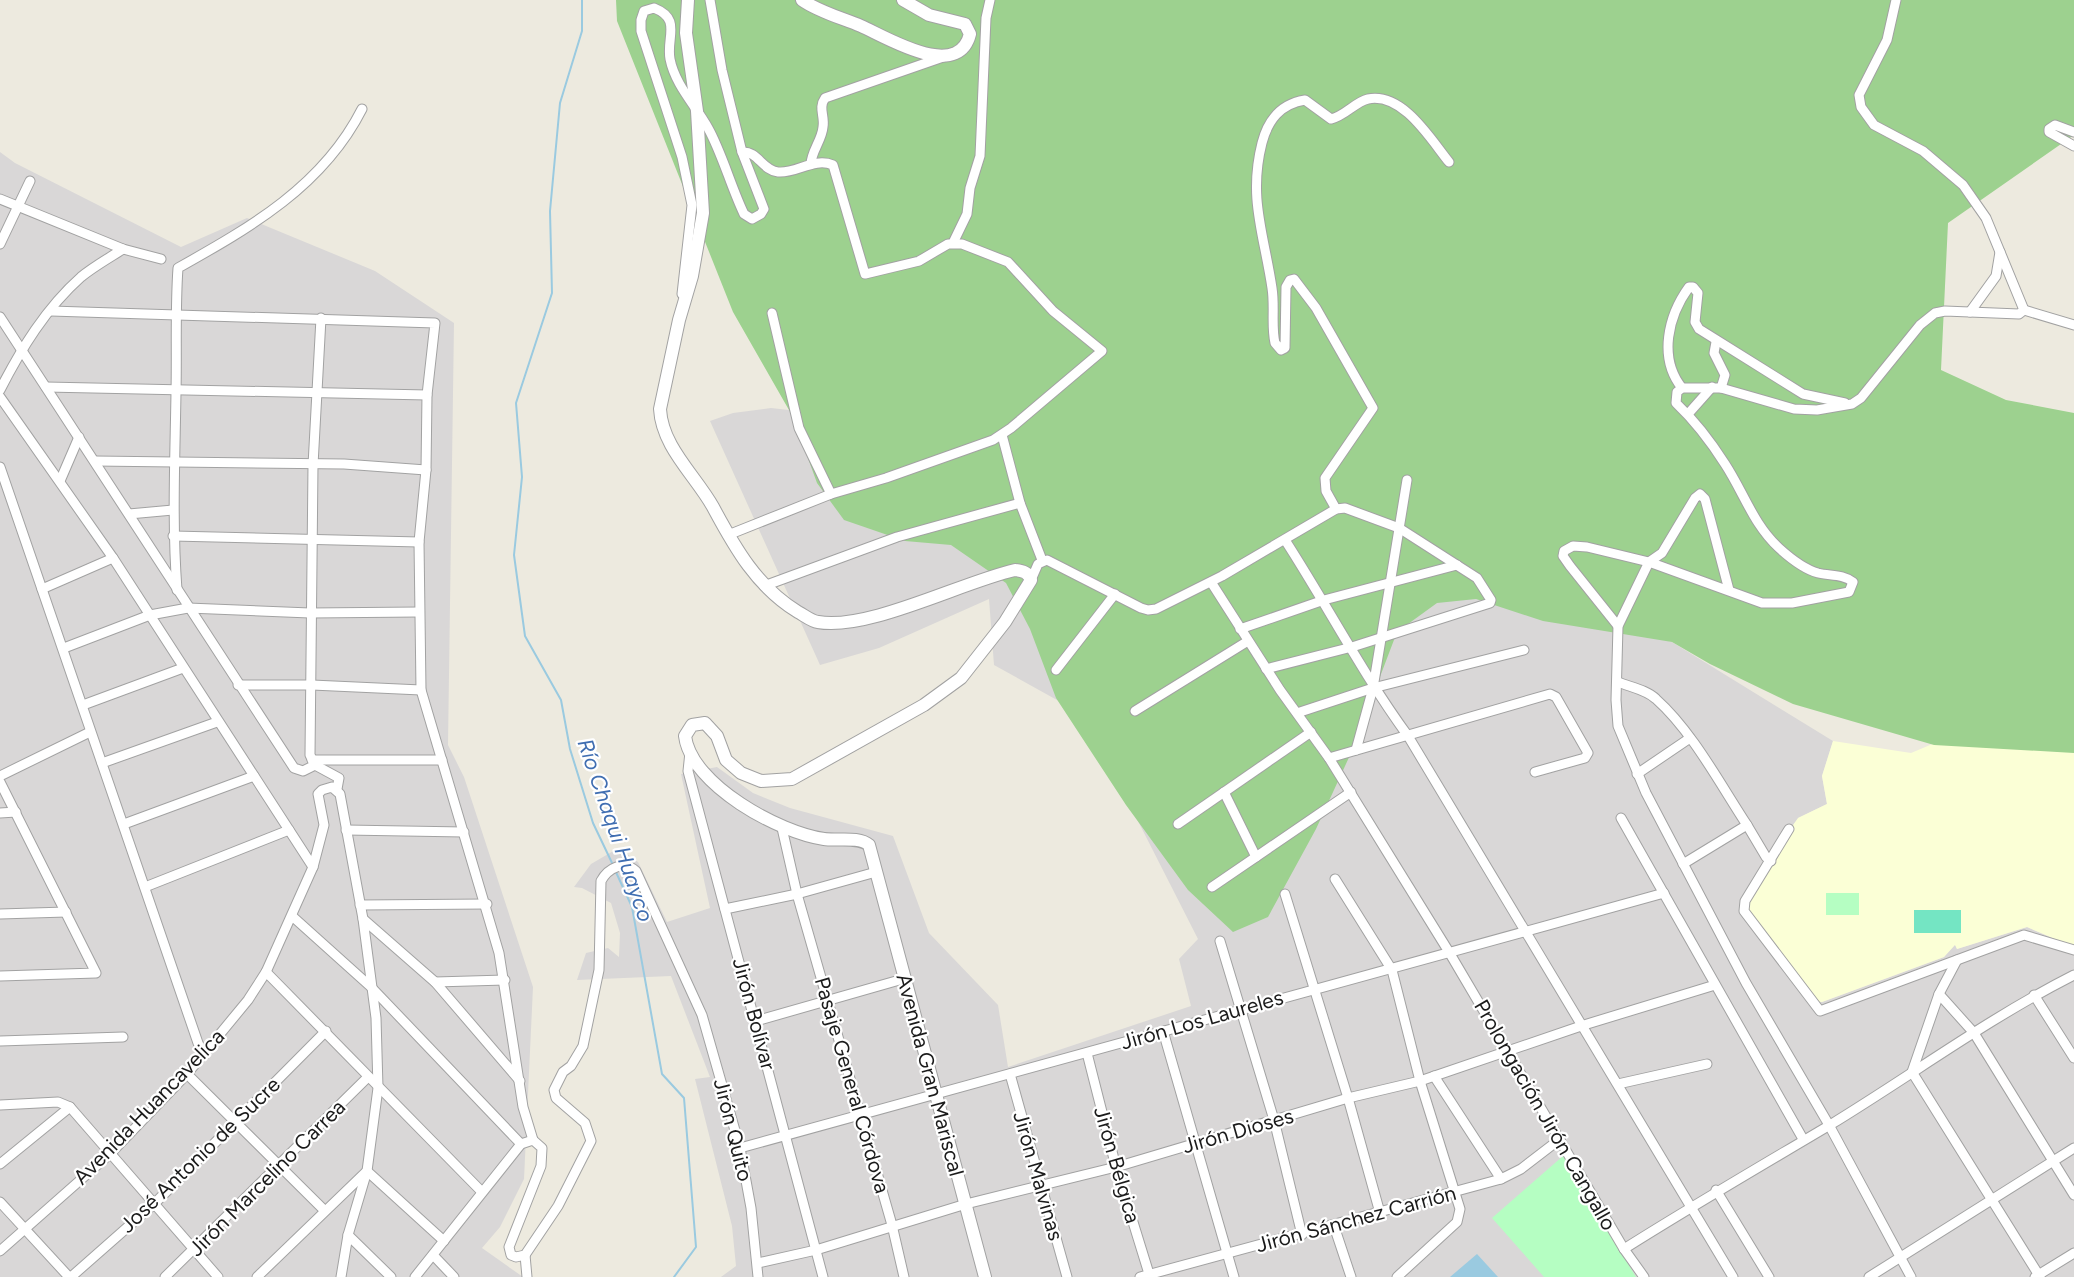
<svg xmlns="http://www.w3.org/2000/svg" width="2074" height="1277" font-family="Figtree,sans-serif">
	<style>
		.residential { fill: #d9d7d7 }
		.education { fill: #fbffd6 }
		.forest { fill: #9dd18f }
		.park { fill: #b5fec2 }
		.pitch { fill: #74e5c3 }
		.water { fill: #9acae0 }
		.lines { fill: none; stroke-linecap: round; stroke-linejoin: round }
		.stream { stroke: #9acae0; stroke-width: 2 }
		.minor-casing { stroke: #a2a2a2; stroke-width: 11 }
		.tertiary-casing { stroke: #a2a2a2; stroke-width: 14 }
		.minor { stroke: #fff; stroke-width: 9 }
		.tertiary { stroke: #fff; stroke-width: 12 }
		.labels { text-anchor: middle; stroke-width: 4.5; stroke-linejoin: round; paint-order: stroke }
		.street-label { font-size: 21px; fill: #1b1b1b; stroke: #fff }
		.water-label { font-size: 22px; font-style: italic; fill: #406eb1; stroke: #fff }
	</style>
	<rect width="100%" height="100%" fill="#edeadf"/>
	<g class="residential">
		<polygon points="0,152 15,163 181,247 247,218 375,271 454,323 448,745 464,777 533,987 524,1179 500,1227 482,1248 523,1277 0,1277"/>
		<polygon points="771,408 824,414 1672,642 1833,741 1822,776 1827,804 1798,818 1809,1000 1822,1002 1944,957 1955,944 1957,949 2027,927 2074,947 2074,1277 721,1277 736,1266 732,1226 695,1079 710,1077 671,976 577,980 586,953 608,948 619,957 620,933 611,903 582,888 574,887 591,864 615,850 626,853 638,862 667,922 710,908 681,774 717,767 753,793 790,808 893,836 929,933 998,1005 1008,1067 1191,1006 1179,959 1198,939 1084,715 994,665 989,599 879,648 820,665 710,421 733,413"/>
	</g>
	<polygon class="education" points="2074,468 2074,947 2027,927 1957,949 1955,945 1944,957 1822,1002 1810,1000 1744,907 1743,895 1798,818 1827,804 1822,776 1833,741 1911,753 2011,711"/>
	<polygon class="forest" points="616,0 2074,0 2074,135 1948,223 1941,370 2006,400 2074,413 2074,753 1934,745 1793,704 1710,664 1672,642 1543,621 1476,599 1437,603 1397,632 1351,753 1316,829 1268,917 1233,932 1188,890 1126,805 1056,698 1030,629 1006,583 951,545 905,541 844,520 817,483 793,417 733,312 617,21"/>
	<g class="park">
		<rect x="1826" y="893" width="33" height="22"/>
		<polygon points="1563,1156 1636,1277 1544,1277 1492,1218"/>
	</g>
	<rect class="pitch" x="1914" y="910" width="47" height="23"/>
	<polygon class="water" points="1477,1254 1498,1277 1450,1277"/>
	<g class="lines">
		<g class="stream">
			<polyline points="582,0 582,31 560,103 550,211 552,293 516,403 522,477 514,555 525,636 561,700 570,749 593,823 613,865"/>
			<polyline points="615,870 632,907 662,1074 684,1098 696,1247 674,1277"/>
		</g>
		<defs>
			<g id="minor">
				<polyline points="2074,132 2055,125 2049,129 2049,132 2074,146"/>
				<path d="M811,164C811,152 822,140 823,127C825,116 818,108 825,98L946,56"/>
				<polyline points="0,199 123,249 161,259"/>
				<polyline points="953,243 967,214 970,188 980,156 986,18 990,0"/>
				<polyline points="0,244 30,181"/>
				<path d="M682,294L692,205L682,157L641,31V20L644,11L654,8C682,19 666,37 670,59C675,85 696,106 708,128C722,153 731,187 744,214L752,219L761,214L764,209L742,152L722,70L710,0"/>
				<polyline points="2024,310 2074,325"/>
				<polyline points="51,311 435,323 427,395 426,470 419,542 421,690 499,953 523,1107 533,1140"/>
				<polyline points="1970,312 1996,276 2000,252"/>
				<polyline points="772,313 799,428 831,494"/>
				<polyline points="0,317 294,768 303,771 315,765"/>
				<polyline points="321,318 313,465 310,755 315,765 339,778 337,789"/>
				<polyline points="1716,342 1714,353 1725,375 1721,388"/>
				<polyline points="46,387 427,395"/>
				<path d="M1682,388C1658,358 1668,316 1689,287H1693L1698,293L1695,322L1699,329L1803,394L1845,403"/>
				<path d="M0,390C21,349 46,308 81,277C93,267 109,258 123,249"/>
				<polyline points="0,397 113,558 313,867"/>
				<polyline points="1688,414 1712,387"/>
				<polyline points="1002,435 1020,503 1042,560"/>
				<polyline points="95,461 344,464 426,470"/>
				<polyline points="0,467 198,1043 204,1055"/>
				<polyline points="60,481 79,437"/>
				<path d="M1336,509L1326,491L1325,478L1373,408L1316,308L1294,279L1290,280L1286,287L1285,348L1281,350L1275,343C1271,326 1275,307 1272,288C1264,234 1248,198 1262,143C1268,120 1280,104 1305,100L1331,119C1345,116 1355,102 1368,99C1403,92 1431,140 1449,162"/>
				<polyline points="129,514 173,510"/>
				<path d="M728,535L831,494L886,478L993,440L1011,428L1102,351L1053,311L1008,262L962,244H948L919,261L865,274L833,165C814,157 796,174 778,172C762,170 758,151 742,152"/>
				<polyline points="173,536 419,542"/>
				<path d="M1285,540C1327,605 1362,673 1408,736L1733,1277"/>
				<polyline points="1031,580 1038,564 1047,560 1141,608 1148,610 1156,609 1222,576 1336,509 1345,508 1399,528 1477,578 1491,600 1490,603 1352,647 1266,669"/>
				<polyline points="1211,582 1280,690 1329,758 1449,952 1624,1249 1644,1277"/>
				<polyline points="764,586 897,537 1020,503"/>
				<polyline points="42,589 113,558"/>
				<path d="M177,590C172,523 175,459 176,392C177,351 175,310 178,268C251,227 323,186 362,109"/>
				<polyline points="1729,590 1705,499 1700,494 1695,498 1662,553 1649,562 1618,626 1616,700 1618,726 1646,793 1746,983 1829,1125 1911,1277"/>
				<path d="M1618,626L1570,566L1563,556L1564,551L1573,546L1587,547L1649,562L1762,603H1792L1849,592L1853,582C1843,574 1830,576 1818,573C1804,569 1790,558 1779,548C1753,524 1744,493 1725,464C1711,442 1695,421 1676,403L1677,392L1682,388H1721L1794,409L1817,410L1852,404L1861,398L1920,325L1935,313L1945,311L2019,314L2024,310L1986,218L1963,185L1923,151L1874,125L1861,107L1859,95L1887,40L1896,0"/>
				<polyline points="1240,629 1324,600 1457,565"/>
				<polyline points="64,648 150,615 188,608 310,613 419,612"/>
				<polyline points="1056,670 1115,594"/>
				<path d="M1618,682C1630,687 1647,690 1656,699C1692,731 1720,784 1747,825L1683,864"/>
				<polyline points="238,685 312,685 421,690"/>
				<polyline points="83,705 183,668"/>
				<polyline points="1135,711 1248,641"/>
				<polyline points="1297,713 1373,688 1524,650"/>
				<polyline points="1356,750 1373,688 1407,480"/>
				<polyline points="690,752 688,771 823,1277"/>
				<polyline points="1329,758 1550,694 1556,697 1588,753 1585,758 1535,772"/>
				<polyline points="312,760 442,760"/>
				<polyline points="102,763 217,722"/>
				<polyline points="1637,774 1690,738"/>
				<polyline points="0,776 90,732"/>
				<polyline points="0,782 96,973 0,976"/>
				<polyline points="1224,792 1256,857"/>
				<polyline points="0,813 16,812"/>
				<polyline points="1621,818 1803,1139"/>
				<polyline points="124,824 254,776"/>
				<polyline points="1178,824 1311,732"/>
				<polyline points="1747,825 1766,857 1771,861"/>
				<polyline points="782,828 797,894 892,1225 904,1277"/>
				<polyline points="1789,829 1745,901 1744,911 1820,1011 2024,935 2074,950"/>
				<polyline points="346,830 464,832"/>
				<polyline points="1335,879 1392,970 1420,1081 1460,1209 1457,1222 1397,1277"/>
				<polyline points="145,887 289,830"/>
				<polyline points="1212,887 1351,792"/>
				<polyline points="1285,894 1348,1098 1380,1213"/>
				<polyline points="360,905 487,904"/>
				<polyline points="725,909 797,894 876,872"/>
				<polyline points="0,914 66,912"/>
				<polyline points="292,916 371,987 521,1144"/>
				<polyline points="363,919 435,982 520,1081"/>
				<polyline points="1220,941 1274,1120 1302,1235"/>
				<polyline points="1957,960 1939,994 1912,1072 2040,1277"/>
				<polyline points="266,972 482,1192"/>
				<polyline points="435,982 505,980"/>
				<polyline points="1939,994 1974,1033 2074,1195"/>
				<polyline points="2034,995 2074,1058"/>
				<polyline points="756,1021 903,979"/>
				<polyline points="1163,1031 1234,1277"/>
				<polyline points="0,1041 123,1037"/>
				<polyline points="1087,1053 1116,1167 1150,1277"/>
				<polyline points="187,1074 324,1210"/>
				<polyline points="1010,1074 1067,1277"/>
				<polyline points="1434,1076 1501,1179"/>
				<polyline points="1618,1084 1707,1064"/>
				<polyline points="0,1105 58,1102 70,1107 218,1277"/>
				<path d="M740,1148C1047,1062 1356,979 1664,893"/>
				<polyline points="0,1164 70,1107"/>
				<polyline points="1716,1190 1769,1277"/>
				<polyline points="0,1202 69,1277"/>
				<polyline points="1334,1226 1351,1277"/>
				<polyline points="348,1235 391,1277"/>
				<path d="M1624,1249C1692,1206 1761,1166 1830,1125C1912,1075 1989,1018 2074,975"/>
				<polyline points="0,1251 111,1153 187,1074 248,1000 266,972 313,867 324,825 318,794 322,790 332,787 340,794 363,919 376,1018 378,1088 367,1171 348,1235 341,1277"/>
				<polyline points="433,1255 454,1277"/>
				<polyline points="525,1255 527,1277"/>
				<polyline points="758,1263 816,1250 966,1204 1116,1167 1348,1098 1420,1081 1584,1025 1715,985"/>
				<polyline points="71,1277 155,1203 326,1031"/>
				<polyline points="165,1277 368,1077"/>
				<polyline points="257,1277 367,1171 444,1241"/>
				<path d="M415,1277L521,1144L533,1140L542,1148L541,1166L509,1247L511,1255L516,1257L525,1255L558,1206L591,1141L585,1123L556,1098L554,1090L563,1072L571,1066L583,1046L599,970L601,881C608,868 624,860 636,871L702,1015L740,1148L751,1208L758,1277"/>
				<polyline points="1140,1277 1501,1179 1521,1169 1560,1139"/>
				<polyline points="1869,1277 2074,1148"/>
				<polyline points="2035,1277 2074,1253"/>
			</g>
			<g id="tertiary">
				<path d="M688,0L686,33L697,111L703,213L692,276L679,320L660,409C662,447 695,475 713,507C735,548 757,587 798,612C804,615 811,621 818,622C868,631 962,582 1015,570C1023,571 1028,572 1031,580L1005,622L961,678L924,705L792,779L761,781L741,773L726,760L717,736L705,723L692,725L685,736C691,785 780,833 824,839C837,841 859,836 869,845L985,1277"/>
				<path d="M802,0C819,12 842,18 861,26C886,37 958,82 970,34L965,24L929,15L903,0"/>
			</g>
		</defs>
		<use href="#minor" class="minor-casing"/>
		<use href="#tertiary" class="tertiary-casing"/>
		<use href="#minor" class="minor"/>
		<use href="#tertiary" class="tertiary"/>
	</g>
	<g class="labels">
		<g class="street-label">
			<text transform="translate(754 1014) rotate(75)" y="7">Jirón Bolívar</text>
			<text transform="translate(1202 1020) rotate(-16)" y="7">Jirón Los Laureles</text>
			<text transform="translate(930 1075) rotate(75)" y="7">Avenida Gran Mariscal</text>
			<text transform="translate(852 1085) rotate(74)" y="7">Pasaje General Córdova</text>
			<text transform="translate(149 1107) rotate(-46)" y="7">Avenida Huancavelica</text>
			<text transform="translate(1545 1115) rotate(60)" y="7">Prolongación Jirón Cangallo</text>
			<text transform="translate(733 1130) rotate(76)" y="7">Jirón Quito</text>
			<text transform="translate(1238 1131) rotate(-16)" y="7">Jirón Dioses</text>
			<text transform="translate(200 1155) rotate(-44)" y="7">José Antonio de Sucre</text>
			<text transform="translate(1117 1165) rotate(74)" y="7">Jirón Bélgica</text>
			<text transform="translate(1038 1176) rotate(74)" y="7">Jirón Malvinas</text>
			<text transform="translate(267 1178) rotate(-45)" y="7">Jirón Marcelino Carrea</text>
			<text transform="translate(1356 1219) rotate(-15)" y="7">Jirón Sánchez Carrión</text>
		</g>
		<g class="water-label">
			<text transform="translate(616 830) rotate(71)" y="8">Río Chaqui Huayco</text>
		</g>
	</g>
</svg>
